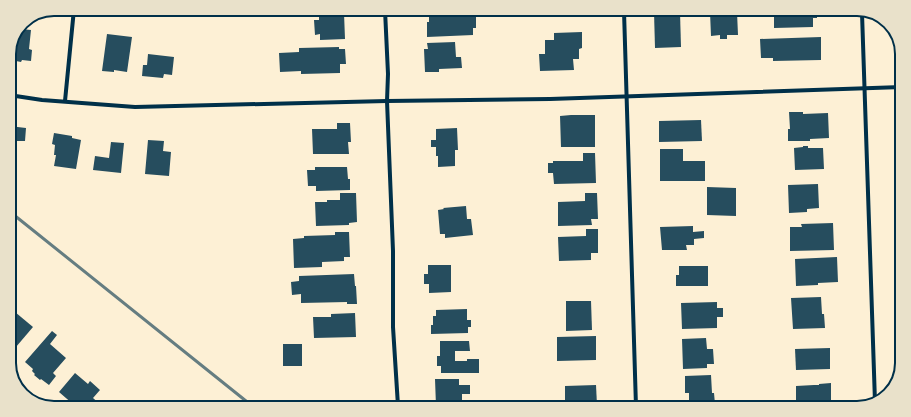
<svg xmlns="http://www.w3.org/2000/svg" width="911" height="417" font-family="'Source Sans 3',sans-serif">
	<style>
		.building { fill: #264d5e }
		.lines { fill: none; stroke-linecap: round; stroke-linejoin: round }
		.minor { stroke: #003049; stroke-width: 4 }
		.rail { stroke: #657d81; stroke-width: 3 }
		.rim { fill: none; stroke: #003049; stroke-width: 2 }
	</style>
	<rect width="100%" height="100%" fill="#fdf0d5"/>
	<g class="building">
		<polygon points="429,11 472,11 472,17 476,17 476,28 473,28 473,35 427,37 427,22 429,22"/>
		<polygon points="654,12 680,12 681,47 655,48"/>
		<polygon points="710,12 737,12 738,35 727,35 727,39 720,39 720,35 711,36"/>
		<polygon points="774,12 817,12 817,18 813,18 813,27 774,28"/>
		<polygon points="344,13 345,39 320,40 320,34 315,35 314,20 319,20 319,14"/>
		<polygon points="21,26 21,29 31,30 29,49 32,50 31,61 22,60 21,62 16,61 16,59 11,58 12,55 9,55 9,52"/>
		<polygon points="582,32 582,48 579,49 579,59 573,59 574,70 540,71 539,54 545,54 545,40 554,40 554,33"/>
		<polygon points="107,34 132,37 127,72 114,70 114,72 102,71"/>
		<polygon points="821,37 821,60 773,61 773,58 761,58 760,39"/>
		<polygon points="455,42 456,57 461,57 462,68 439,69 439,72 425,72 424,49 428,49 427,43"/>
		<polygon points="339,47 339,49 345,49 346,64 340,64 340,73 301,74 301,71 280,72 279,53 299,52 299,48"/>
		<polygon points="148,54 174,57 172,75 164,74 163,78 142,76 143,65 147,65"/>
		<polygon points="789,112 803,112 803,114 828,113 829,138 810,139 810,141 788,141 788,129 790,129"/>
		<polygon points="571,115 595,115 595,147 561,147 560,116"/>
		<polygon points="701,120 702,141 659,142 659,121"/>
		<polygon points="337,123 350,123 351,142 348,142 349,154 313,154 312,129 337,129"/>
		<polygon points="9,126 26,128 25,141 16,141 15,150 9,149"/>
		<polygon points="457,128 458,150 455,150 455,166 438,167 438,156 436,156 436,147 431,147 431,140 436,140 436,129"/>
		<polygon points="54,133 72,136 72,138 81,140 76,169 54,166 56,155 54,155 55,145 52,144"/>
		<polygon points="148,140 164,141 163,151 171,152 169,176 145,174"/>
		<polygon points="111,142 124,143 121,173 93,170 95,156 109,158"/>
		<polygon points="803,146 808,146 808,148 823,148 824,169 795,170 794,148 803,147"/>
		<polygon points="660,149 683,149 683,161 705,161 705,181 660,181"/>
		<polygon points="583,153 595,153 596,183 554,184 553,173 548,173 548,163 553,163 553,161 583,161"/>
		<polygon points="315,167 347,167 348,179 350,179 350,190 316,191 316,186 308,186 307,170 315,170"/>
		<polygon points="818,184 819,208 807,209 807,212 789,213 788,185"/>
		<polygon points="707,187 736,188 736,216 707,215"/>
		<polygon points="340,193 356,193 357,222 349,223 349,225 316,226 315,202 327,202 327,200 340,200"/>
		<polygon points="585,193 597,193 598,219 591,219 592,225 558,226 558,202 585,201"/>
		<polygon points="466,206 467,219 471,219 473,235 445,238 445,234 440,234 438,210 444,209 443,208"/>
		<polygon points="833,223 834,250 790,251 790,227 802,227 801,224"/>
		<polygon points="693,226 693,232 704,231 704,238 694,239 694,245 686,245 687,250 662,250 660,227"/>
		<polygon points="586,229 598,229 598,253 591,253 591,260 559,261 558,237 586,236"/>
		<polygon points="335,232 349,232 350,257 344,257 344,261 322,262 322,267 294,268 293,239 304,238 304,236 335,235"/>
		<polygon points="837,257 838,282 818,283 818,285 796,286 795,259"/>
		<polygon points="428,265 451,265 451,292 429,293 429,284 424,284 424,274 428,274"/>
		<polygon points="679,266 708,266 708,286 676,286 676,275 679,275"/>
		<polygon points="354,274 355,286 356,286 357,304 347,304 347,302 301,303 301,294 292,295 291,282 299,281 299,276"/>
		<polygon points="821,297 822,314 824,314 825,328 793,329 791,298"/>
		<polygon points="566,301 591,301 592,330 566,331"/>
		<polygon points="717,302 717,308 723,308 723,317 717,317 717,328 682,329 681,303"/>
		<polygon points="9,307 33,327 10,354 9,353"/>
		<polygon points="467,309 467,320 471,320 471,327 468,327 468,333 431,334 431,325 433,325 433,316 436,316 436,310"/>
		<polygon points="355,313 356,337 314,338 313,317 331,317 331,314"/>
		<polygon points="52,331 57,335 50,344 66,358 53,373 56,376 49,385 41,379 40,380 34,375 35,374 32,371 33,369 25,362"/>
		<polygon points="596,336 596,360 557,361 557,337"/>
		<polygon points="706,338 707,349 713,349 714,364 707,364 707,368 683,369 682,339"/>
		<polygon points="440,341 469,341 470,351 455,351 455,361 467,361 467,359 479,359 479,373 441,373 441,366 437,366 437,356 440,356"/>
		<rect x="283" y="344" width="19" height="22"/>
		<polygon points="830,348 830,369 796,370 795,349"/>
		<polygon points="75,373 88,384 90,381 100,390 93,398 101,405 74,405 59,392"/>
		<polygon points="711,375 712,393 714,393 715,404 689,405 689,393 685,393 685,376"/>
		<polygon points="435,379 459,379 459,385 470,385 470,394 462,394 462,402 459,402 459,406 436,406"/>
		<polygon points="831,383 831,405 796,406 796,386 814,385 819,385 819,384"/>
		<polygon points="596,385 597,405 565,406 565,386"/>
	</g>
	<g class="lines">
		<g class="minor">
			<polyline points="385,10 388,74 387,101 393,251 393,327 398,406"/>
			<polyline points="624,11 636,407"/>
			<polyline points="862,13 875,402"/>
			<polyline points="9,95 42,100 135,107 387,101 550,99 902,87"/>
			<polyline points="65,101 74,9"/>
		</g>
		<polyline class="rail" points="9,211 251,405"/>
	</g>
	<path d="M0 0H911V417H0ZM54 16H857A38 38 0 0 1 895 54V363A38 38 0 0 1 857 401H54A38 38 0 0 1 16 363V54A38 38 0 0 1 54 16Z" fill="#e9e1ca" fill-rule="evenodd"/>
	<path class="rim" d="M54 16H857A38 38 0 0 1 895 54V363A38 38 0 0 1 857 401H54A38 38 0 0 1 16 363V54A38 38 0 0 1 54 16Z"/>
</svg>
